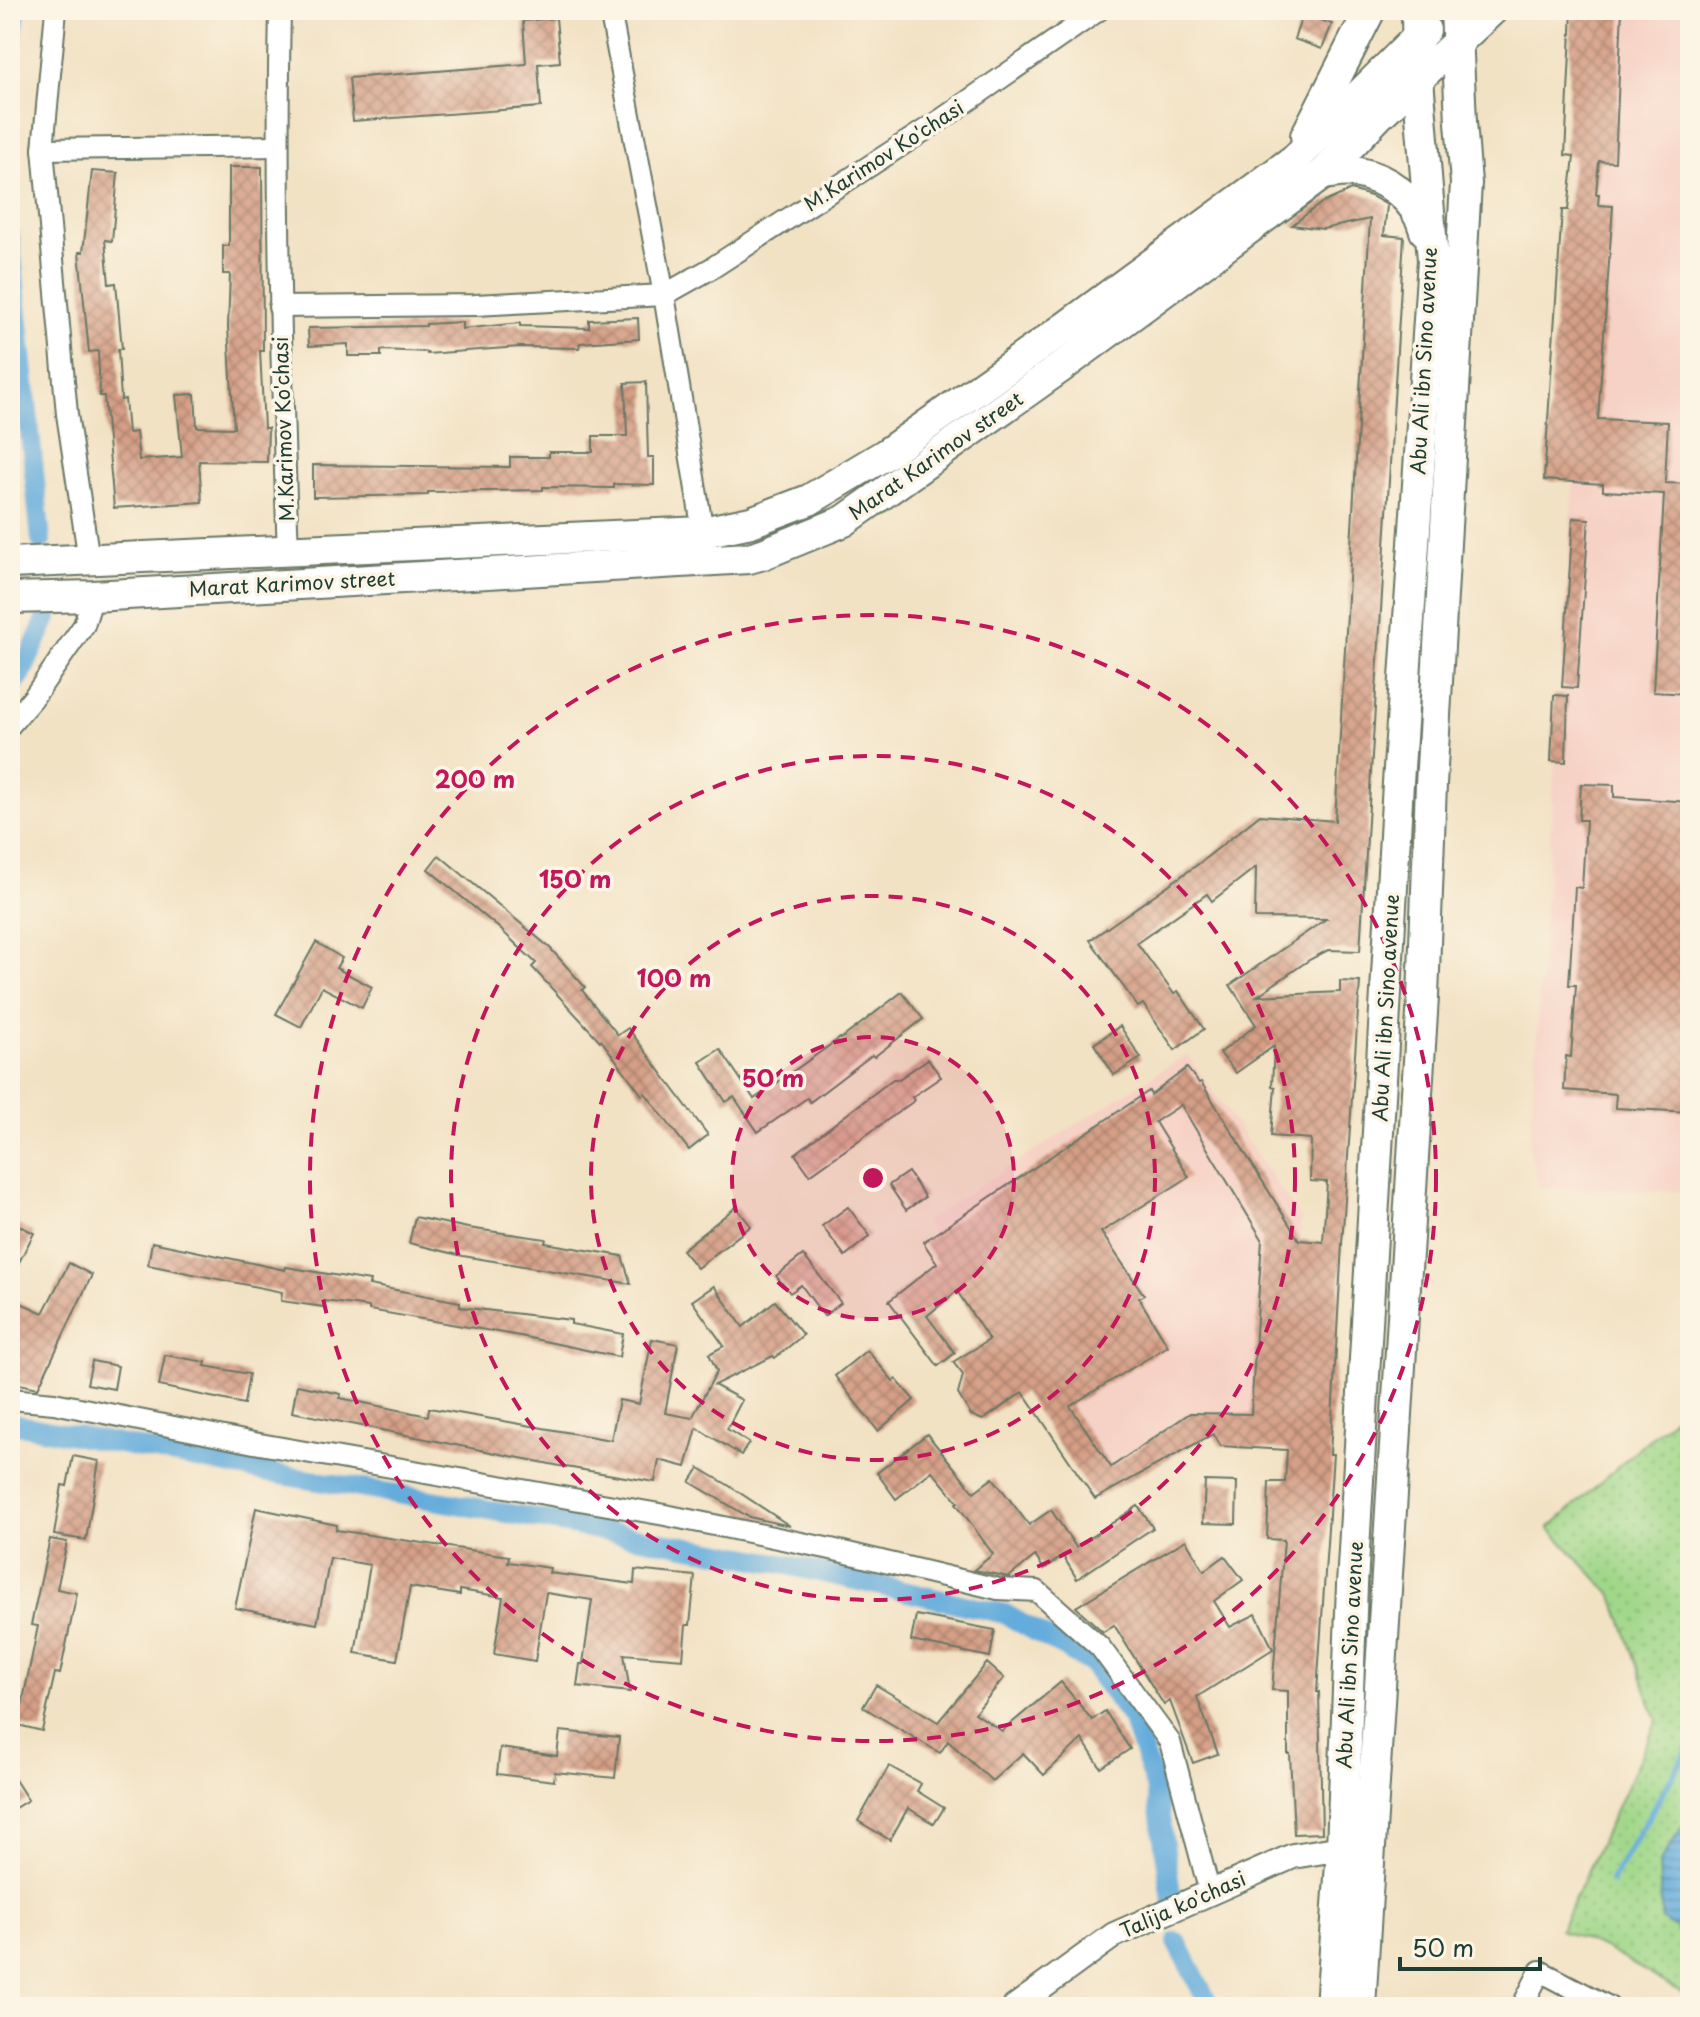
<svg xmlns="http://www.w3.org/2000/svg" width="1700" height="2017" font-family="'Playpen Sans',sans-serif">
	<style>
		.built { fill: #f6d1c5 }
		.park { fill: url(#park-dots); stroke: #608a5e; stroke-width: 2 }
		.water { fill: url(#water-rules); stroke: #417488; stroke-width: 2 }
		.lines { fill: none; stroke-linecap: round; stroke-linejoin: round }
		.stream { stroke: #63acdb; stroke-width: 6 }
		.canal { stroke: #63acdb; stroke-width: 20 }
		.building { fill: url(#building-cross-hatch); fill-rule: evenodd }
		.minor-casing { stroke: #697766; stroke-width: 24 }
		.tertiary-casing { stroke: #697766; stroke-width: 28 }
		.primary-casing { stroke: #697766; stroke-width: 34 }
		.minor { stroke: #fff; stroke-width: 20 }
		.tertiary { stroke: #fff; stroke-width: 24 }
		.primary { stroke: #fff; stroke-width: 30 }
		.ring { fill: none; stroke: #c2185b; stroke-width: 4; stroke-dasharray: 14 10 }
		.labels { text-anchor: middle; stroke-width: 7; stroke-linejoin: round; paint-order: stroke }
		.street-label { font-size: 20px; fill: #1f3d34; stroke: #fcf5e5 }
		.centre { fill: #c2185b; stroke: #fcf5e5; stroke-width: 4 }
		.ring-label { font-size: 24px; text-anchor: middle; font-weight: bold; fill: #c2185b; stroke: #fcf5e5; stroke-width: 7; stroke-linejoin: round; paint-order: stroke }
	</style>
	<defs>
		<pattern id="park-dots" width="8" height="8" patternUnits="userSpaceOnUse" patternTransform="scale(2)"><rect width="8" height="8" fill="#a0d789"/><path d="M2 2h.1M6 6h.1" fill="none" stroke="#89b977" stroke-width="1.8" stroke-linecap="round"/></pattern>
		<pattern id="water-rules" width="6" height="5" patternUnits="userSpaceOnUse" patternTransform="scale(2)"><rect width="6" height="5" fill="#63acdb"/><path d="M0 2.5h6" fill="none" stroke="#518db2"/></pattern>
		<pattern id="building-cross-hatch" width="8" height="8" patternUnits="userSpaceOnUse" patternTransform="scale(2)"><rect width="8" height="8" fill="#d69f86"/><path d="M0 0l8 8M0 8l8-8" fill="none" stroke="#ad836e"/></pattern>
	</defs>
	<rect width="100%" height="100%" fill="#fcf5e5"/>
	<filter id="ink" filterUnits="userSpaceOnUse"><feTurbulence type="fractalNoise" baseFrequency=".0125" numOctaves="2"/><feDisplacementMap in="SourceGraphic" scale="16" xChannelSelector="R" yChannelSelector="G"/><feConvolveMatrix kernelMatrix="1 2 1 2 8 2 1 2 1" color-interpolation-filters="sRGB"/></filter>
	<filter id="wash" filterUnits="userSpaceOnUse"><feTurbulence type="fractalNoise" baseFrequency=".006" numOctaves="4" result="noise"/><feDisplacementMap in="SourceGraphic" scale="32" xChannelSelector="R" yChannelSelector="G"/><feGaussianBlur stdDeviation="1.8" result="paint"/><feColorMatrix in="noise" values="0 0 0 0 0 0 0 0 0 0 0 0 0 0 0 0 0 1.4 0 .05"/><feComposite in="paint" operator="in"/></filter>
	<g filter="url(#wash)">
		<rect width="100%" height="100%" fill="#f2e2c4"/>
		<g class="built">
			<polygon points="1579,10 1690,10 1690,1192 1540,1188 1529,1148 1574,475 1551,472"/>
			<polygon points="1187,1054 1301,1219 1289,1433 1188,1427 1096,1482 924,1221"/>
		</g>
		<polygon class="park" points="1690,1403 1690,1997 1604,1948 1560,1930 1657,1721 1613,1596 1549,1528"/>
		<polygon class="water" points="1690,1815 1690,1937 1662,1920 1659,1864"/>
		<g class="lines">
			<polyline class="stream" points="1611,1881 1690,1746"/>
			<g class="canal">
				<polyline points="10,55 16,10"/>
				<polyline points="10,237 41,540"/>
				<polyline points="10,688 21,675 50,611"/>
				<polyline points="10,1423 269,1473 451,1503 788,1565 1005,1614 1092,1664 1132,1719 1156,1789 1172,1900"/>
				<polyline points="1177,1942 1210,2007"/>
			</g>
		</g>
		<g id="blocks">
			<g class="building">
				<polygon points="1572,10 1622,10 1615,162 1599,161 1596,194 1599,194 1598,205 1613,206 1598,419 1668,422 1665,483 1690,484 1690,694 1653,692 1664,494 1603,491 1603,484 1544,480 1562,210 1568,210 1574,156 1565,155"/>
				<polygon points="1303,14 1332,24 1322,49 1294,39"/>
				<polygon points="556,18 560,62 538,64 541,107 353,121 349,78 526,64 523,21"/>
				<polygon points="229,167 262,167 263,351 260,351 264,428 268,428 267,462 199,461 202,502 114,508 104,396 100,396 98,351 89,352 79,252 83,252 92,171 118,173 112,241 105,240 109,284 116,283 122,349 118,349 121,400 125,399 128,433 136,432 139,460 182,457 176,395 195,394 197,427 234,428 228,327 230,274 223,274 223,246 229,246"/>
				<path d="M1351,190L1371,196L1387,205L1384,235L1404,237L1360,951L1328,950L1309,960L1257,996L1340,992V981L1360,982L1342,1244L1330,1454H1333L1317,1692H1319L1322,1833L1294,1834L1290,1754H1288V1691L1272,1690L1284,1540L1267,1539L1269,1482H1285L1287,1450L1221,1446L1213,1434L1095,1499L1023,1392L983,1420L971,1415L958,1394L963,1375L953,1362L989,1340L957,1291L927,1316L955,1353L938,1366L889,1301L937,1263L923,1242L1149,1091L1151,1095L1187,1068L1199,1083L1201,1082L1299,1240L1323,1242L1327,1182L1310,1181L1311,1139L1271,1136L1275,1087L1272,1086L1274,1046L1236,1073L1220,1053L1256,1025L1230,985L1326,919L1255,918L1256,867L1212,901L1207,894L1137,943L1174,994L1178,991L1204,1029L1175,1050L1143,1004L1138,1007L1090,940L1197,865L1260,815L1335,821L1370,219L1323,229L1292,225L1320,204ZM1181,1105L1262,1239L1251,1414L1190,1413L1111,1467L1070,1406L1168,1346L1139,1298L1144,1295L1101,1232L1189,1177L1155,1122Z"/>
				<polygon points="638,318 639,339 580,343 579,348 520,347 427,354 427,352 381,350 381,356 348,356 348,344 309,346 308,328 426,326 426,324 462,322 462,329 520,323 520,326 589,328 589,320"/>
				<polygon points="646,382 648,457 654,457 654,485 614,484 614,488 543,487 543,490 428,492 428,495 313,497 313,465 510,467 510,457 549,457 549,452 593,452 593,436 627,436 625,383"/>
				<polygon points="1573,518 1589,519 1577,688 1562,687"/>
				<polygon points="1554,695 1568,696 1566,762 1551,761"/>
				<polygon points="1581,784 1614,785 1614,797 1690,802 1690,1112 1615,1108 1616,1094 1564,1090 1566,1056 1571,1057 1576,985 1569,985 1575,887 1582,888 1586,820 1579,820"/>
				<polygon points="439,855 550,948 585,987 582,990 618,1035 628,1028 708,1135 689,1150 645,1093 642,1095 601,1040 600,1041 532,967 536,963 499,928 428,869"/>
				<polygon points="316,942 342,958 336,968 372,987 362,1008 322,987 301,1027 276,1014"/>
				<polygon points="902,992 923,1019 874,1057 872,1055 810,1102 807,1098 758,1132 734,1097 726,1102 700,1062 720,1049 754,1099 840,1038 841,1039"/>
				<polygon points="1120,1026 1141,1058 1114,1075 1094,1044"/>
				<polygon points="928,1059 941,1077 912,1097 914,1101 810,1175 795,1154 893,1079 899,1079"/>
				<polygon points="908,1172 925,1197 906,1210 889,1185"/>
				<polygon points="736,1207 751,1226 697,1268 682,1250"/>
				<polygon points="848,1207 870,1236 845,1256 822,1226"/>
				<polygon points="415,1217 468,1228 546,1239 545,1243 622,1256 631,1284 463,1256 409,1243"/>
				<polygon points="10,1221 34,1233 10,1280"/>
				<polygon points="152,1242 285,1270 286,1267 370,1281 369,1285 460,1302 460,1307 571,1320 571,1324 623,1334 619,1357 520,1336 369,1310 369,1307 325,1301 324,1307 281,1301 282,1292 148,1265"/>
				<polygon points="803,1255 841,1303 824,1316 801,1285 790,1293 776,1276"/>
				<polygon points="69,1263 92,1275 38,1388 10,1382 10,1298 43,1313"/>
				<polygon points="714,1286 743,1327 775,1301 803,1335 775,1358 773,1356 714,1385 742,1400 727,1429 749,1443 741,1455 697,1428 686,1467 659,1460 655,1482 560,1466 292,1412 297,1385 341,1394 340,1398 428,1416 429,1408 611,1440 619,1400 639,1404 652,1339 678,1344 665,1413 692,1418 717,1371 709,1354 724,1346 692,1301"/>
				<polygon points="867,1350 893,1381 896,1379 914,1400 878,1431 835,1376"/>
				<polygon points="165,1355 206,1362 205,1366 249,1374 244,1404 159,1386"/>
				<polygon points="92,1361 118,1366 114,1389 87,1384"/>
				<polygon points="927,1434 974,1492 993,1478 1029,1525 1051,1510 1076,1547 1138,1506 1153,1528 1077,1579 1063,1556 1044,1569 1035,1556 1009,1577 974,1570 993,1554 956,1503 958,1502 932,1471 896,1499 877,1473"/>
				<polygon points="73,1456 99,1461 86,1540 54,1535 62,1485 67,1486"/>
				<polygon points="699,1468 728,1485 790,1526 749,1517 690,1482"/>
				<polygon points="1205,1481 1237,1482 1236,1524 1203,1523"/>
				<polygon points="256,1508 337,1525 336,1530 509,1556 508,1562 550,1568 549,1573 634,1584 635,1570 695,1576 690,1625 686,1625 683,1659 624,1654 630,1692 577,1686 580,1664 583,1664 592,1600 546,1593 535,1661 494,1654 503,1597 460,1590 460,1595 410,1587 397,1660 355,1653 370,1565 330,1558 317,1624 235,1608"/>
				<polygon points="50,1539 67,1542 57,1589 77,1593 60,1674 55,1673 42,1731 18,1725 38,1626 31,1625"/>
				<polygon points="1186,1540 1204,1571 1225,1556 1243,1580 1214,1601 1230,1627 1256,1614 1273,1649 1197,1697 1218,1754 1193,1763 1170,1701 1164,1705 1114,1625 1103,1632 1076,1607"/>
				<polygon points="916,1615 995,1630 990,1657 911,1641"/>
				<polygon points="987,1663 1004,1678 975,1713 1002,1731 1061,1682 1092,1720 1105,1711 1130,1749 1101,1768 1082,1739 1044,1775 1023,1753 992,1781 948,1741 940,1753 863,1707 876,1685 938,1722"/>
				<polygon points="560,1731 619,1737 615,1778 555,1772 554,1781 497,1774 500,1748 557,1756"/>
				<polygon points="889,1766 921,1784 917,1791 944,1808 934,1824 908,1808 890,1840 858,1821"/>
				<polygon points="10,1772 28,1800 10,1811"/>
			</g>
		</g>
	</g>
	<g filter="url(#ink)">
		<use href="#blocks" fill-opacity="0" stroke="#697766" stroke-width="2"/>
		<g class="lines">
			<defs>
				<g id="minor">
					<polyline points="56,10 43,149 67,414 89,560"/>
					<path d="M280,10C276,191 281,371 288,552"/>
					<polyline points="610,10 664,295 703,532"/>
					<polyline points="43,149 277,146"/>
					<polyline points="279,307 475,305 664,295 712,268 942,119 1099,10"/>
					<polyline points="10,725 33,698 84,625 93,596"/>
					<polyline points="10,1399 54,1403 254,1443 665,1515 831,1549 998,1589 1037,1591 1100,1647 1170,1742 1210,1893"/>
					<polyline points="1522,2007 1540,1971 1609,2007"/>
				</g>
				<polyline id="tertiary" points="1015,2007 1114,1935 1293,1856 1342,1848 1360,1849"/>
				<g id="primary">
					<polyline points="1306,136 1370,10"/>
					<path d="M1323,174C1333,173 1345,170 1355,172C1387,178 1416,198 1425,231"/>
					<polyline points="10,563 703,532 751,522 809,500 886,454 1066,327 1295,159 1425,30"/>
					<polyline points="10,598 93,596 749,558 763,554 844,521 1060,368 1323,174 1379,115 1492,10"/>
					<polyline points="1331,2007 1342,1848 1352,1585 1398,783 1433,260 1418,79 1417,10"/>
					<polyline points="1360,2007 1423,997 1431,784 1466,183 1461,122 1456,10"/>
				</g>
			</defs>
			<use href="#minor" class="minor-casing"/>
			<use href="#tertiary" class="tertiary-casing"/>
			<use href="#primary" class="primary-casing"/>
			<use href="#minor" class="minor"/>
			<use href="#tertiary" class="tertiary"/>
			<use href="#primary" class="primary"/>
		</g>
	</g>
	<circle cx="873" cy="1178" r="141" fill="#c2185b" fill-opacity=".12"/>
	<g class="ring">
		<circle cx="873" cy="1178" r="141"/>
		<circle cx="873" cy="1178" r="282"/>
		<circle cx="873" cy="1178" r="422"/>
		<circle cx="873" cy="1178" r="563"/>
	</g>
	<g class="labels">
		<g class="street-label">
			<text transform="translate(884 156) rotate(-33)" y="7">M.Karimov Ko'chasi</text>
			<text transform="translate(1424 361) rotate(-87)" y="7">Abu Ali ibn Sino avenue</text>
			<text transform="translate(284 429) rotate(-92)" y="7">M.Karimov Ko'chasi</text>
			<text transform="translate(936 456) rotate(-35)" y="7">Marat Karimov street</text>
			<text transform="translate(292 584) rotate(-3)" y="7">Marat Karimov street</text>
			<text transform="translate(1386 1008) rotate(-87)" y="7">Abu Ali ibn Sino avenue</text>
			<text transform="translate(1350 1655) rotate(-87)" y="7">Abu Ali ibn Sino avenue</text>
			<text transform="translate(1183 1905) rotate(-24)" y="7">Talija ko'chasi</text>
		</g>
	</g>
	<circle cx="873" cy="1178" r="12" class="centre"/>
	<g class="ring-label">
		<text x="475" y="788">200 m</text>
		<text x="575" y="888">150 m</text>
		<text x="674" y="987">100 m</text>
		<text x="773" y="1087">50 m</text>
	</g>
	<rect width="1700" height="2017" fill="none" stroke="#fcf5e5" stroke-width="40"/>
	<path d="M1400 1957v12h140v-12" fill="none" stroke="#1f3d34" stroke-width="4"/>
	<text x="1412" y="1957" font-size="24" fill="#1f3d34" stroke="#fcf5e5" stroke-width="6" paint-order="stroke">50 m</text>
</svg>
